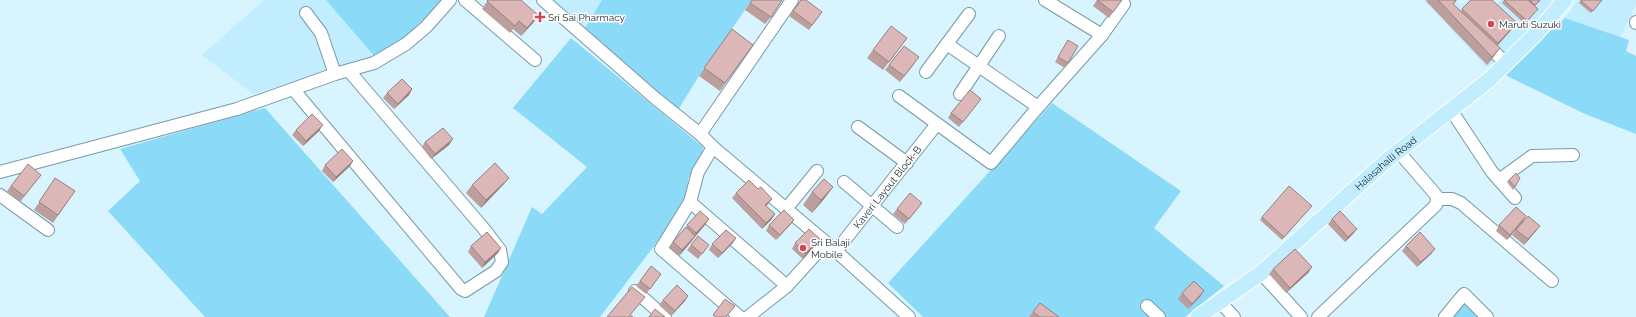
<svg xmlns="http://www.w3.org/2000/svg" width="1636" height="317" font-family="Raleway,sans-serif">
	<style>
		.built { fill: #c2edff }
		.green { fill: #8bdaf8 }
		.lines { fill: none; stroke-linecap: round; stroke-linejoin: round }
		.minor-casing { stroke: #7899a6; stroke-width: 14 }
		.major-casing { stroke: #fff; stroke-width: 17 }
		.minor { stroke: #fff; stroke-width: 12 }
		.major { stroke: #c2edfe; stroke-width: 15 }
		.wall { fill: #bc9e9d }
		.shaded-wall { fill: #998180 }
		.building { fill: #dbb8b7; stroke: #998180 }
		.poi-dot { fill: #d44452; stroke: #fff; stroke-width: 1.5 }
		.labels { text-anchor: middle; stroke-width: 3; stroke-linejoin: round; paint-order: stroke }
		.poi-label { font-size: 10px; fill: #19262c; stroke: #fff; text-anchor: start }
		.street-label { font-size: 10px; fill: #19262c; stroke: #fff }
	</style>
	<rect width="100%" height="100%" fill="#d8f4ff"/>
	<g class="built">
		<polygon points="264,0 326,0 375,57 253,94 202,55"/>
		<polygon points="553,0 602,0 585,28"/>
		<polygon points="1424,0 1454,0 1461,6 1468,0 1486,0 1494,7 1500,0 1558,0 1503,57 1486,67"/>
		<polygon points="1578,0 1636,0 1636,5 1620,37 1565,18"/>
	</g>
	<g class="green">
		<polygon points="326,0 442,0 409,34 375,57"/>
		<polygon points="602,0 752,0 699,76 678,110 585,28"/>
		<polygon points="1565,18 1629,40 1626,51 1636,56 1636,134 1585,114 1503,74"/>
		<polygon points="571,38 703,147 700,162 688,179 686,204 600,317 484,317 532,207 542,214 587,167 513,108"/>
		<polygon points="1052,103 1181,191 1154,228 1224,286 1185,317 923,317 888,283"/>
		<polygon points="265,108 450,317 205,317 108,211 140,181 120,149"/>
		<polygon points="1465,303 1479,317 1453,317"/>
	</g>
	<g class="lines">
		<defs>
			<g id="minor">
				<polyline points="465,0 535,60"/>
				<polyline points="543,0 655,98 700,134 713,147 836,251 909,317"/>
				<polyline points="1045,0 1102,35"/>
				<polyline points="306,13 321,33 335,74"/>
				<polyline points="1636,22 1636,23"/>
				<polyline points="1484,43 1506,63"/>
				<polyline points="947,44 1038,107"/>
				<polyline points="926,72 969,14"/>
				<polyline points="293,89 461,289 465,291 496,271 502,262 500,250 484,229 349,71"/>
				<polyline points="960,94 999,36"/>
				<polyline points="899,96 991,163 1038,107 1102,35 1124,4 1118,0"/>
				<polyline points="1451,110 1492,172 1515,198"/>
				<polyline points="858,127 907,163"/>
				<polyline points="700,134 792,0"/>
				<polyline points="713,147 698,172 690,202 661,249 740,317"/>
				<polyline points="0,172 237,109 335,74 374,63 406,44 426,27 450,0"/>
				<polyline points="1499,180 1532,156 1573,155"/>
				<polyline points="844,182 897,227"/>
				<polyline points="0,195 48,230"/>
				<polyline points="1437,199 1452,199 1461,203 1552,281"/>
				<polyline points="690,202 787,286"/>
				<polyline points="786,209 817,171"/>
				<path id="s1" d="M836,251L937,124"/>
				<polyline points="1261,273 1301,317"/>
				<polyline points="635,291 665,317"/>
				<polyline points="1220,302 1234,317"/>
				<polyline points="1147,306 1159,317"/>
				<polyline points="748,317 787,286 826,243"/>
				<polyline points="1318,317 1436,205 1437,199 1436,195 1398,151"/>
				<polyline points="1445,317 1464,294 1487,317"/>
			</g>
			<g id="major">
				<path id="s2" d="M1198,317L1261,273L1386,161L1490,79L1535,35L1565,0"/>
			</g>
		</defs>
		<use href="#minor" class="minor-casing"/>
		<use href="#major" class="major-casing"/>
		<use href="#minor" class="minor"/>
		<use href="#major" class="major"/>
	</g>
	<g class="wall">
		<polygon points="488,0 538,15 533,23 521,36 513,29 510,33 482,9"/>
		<polygon points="752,0 771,17 765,24 745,10"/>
		<polygon points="801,0 822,12 809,30 789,16"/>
		<polygon points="1097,0 1122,0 1109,18 1093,6"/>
		<polygon points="1427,0 1457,0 1453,5 1461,11 1462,9 1513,28 1497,46 1500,48 1494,56 1487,65 1426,1"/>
		<polygon points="1504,0 1541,0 1535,6 1538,9 1525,24 1502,3"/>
		<polygon points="1581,0 1602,0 1591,13 1579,3"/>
		<polygon points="732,29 753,45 720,91 699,76"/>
		<polygon points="907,38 883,70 867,58 873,50"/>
		<polygon points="1068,40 1068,63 1065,68 1055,62"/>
		<polygon points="915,63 900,82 885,70 889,65"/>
		<polygon points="412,89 409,95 394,109 383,98 387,93"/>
		<polygon points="981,99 959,127 948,118 951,113"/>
		<polygon points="296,130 319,131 303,146 292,135"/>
		<polygon points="425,142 449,145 431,159 422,147"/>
		<polygon points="353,161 350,166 333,182 322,171 325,165"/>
		<polygon points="41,175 20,202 7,191 11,186"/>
		<polygon points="55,178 75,191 53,223 34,210"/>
		<polygon points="509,178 503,185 481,208 466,193 472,185"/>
		<polygon points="1509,180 1515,187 1513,190 1507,182"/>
		<polygon points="833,187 824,199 812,213 803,205 812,192"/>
		<polygon points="736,193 772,199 766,206 775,214 771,220 762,229 732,198"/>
		<polygon points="922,203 905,224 893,214 897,209"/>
		<polygon points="1310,208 1282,240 1260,220 1262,217"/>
		<polygon points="700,211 705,225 679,256 669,247 673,242"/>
		<polygon points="1332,219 1357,229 1353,234 1345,242 1328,224"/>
		<polygon points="794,220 790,225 776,240 766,231 769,225"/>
		<polygon points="1523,221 1507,240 1496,231 1499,225"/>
		<polygon points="1516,230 1536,231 1524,245 1512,235"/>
		<polygon points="736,238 732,244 718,258 709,250 712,244"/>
		<polygon points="795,243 816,244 803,259 792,249"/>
		<polygon points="691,245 705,250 698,259 687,250"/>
		<polygon points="471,246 501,248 498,253 482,268 468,252"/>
		<polygon points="1406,246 1435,249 1431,254 1417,267 1402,251"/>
		<polygon points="1312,267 1308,273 1286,293 1269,274 1273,269"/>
		<polygon points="661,274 646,294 636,286 640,281"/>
		<polygon points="1182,293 1200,297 1188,309 1178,299"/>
		<polygon points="663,300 685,301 671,316 659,305"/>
		<polygon points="1040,303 1059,317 1029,317"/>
	</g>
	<g class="shaded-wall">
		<polygon points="538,15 533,23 521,36 527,28"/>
		<polygon points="1517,23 1513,28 1495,48 1498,43"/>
		<polygon points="1500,48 1494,56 1487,65 1492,57"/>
		<polygon points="412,89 409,95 394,109 398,104"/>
		<polygon points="323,125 319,131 303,146 306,141"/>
		<polygon points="453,139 449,145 431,159 435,154"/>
		<polygon points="353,161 350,166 333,182 336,177"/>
		<polygon points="509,178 503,185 481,208 486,200"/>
		<polygon points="833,187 824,199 812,213 821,200"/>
		<polygon points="772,199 768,204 762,210 765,205"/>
		<polygon points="775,214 771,220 762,229 766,223"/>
		<polygon points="1526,216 1523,221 1507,240 1510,235"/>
		<polygon points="709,219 705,225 693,239 696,233"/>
		<polygon points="794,220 790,225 776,240 780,235"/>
		<polygon points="1540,226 1536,231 1524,245 1528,239"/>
		<polygon points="1357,229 1353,234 1345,242 1348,237"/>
		<polygon points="695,236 692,241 679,256 682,250"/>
		<polygon points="736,238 732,244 718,258 722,253"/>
		<polygon points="820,239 816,244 803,259 806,253"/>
		<polygon points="501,248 498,253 482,268 485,262"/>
		<polygon points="1435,249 1431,254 1417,267 1421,262"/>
		<polygon points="1312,267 1308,273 1286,293 1290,288"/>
		<polygon points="1204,291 1200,297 1188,309 1192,304"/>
		<polygon points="688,296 685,301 671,316 675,311"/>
	</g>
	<g class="building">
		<polygon points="488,0 521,0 538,15 527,28 519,21 515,26 487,1"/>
		<polygon points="752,0 782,0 771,17 750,3"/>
		<polygon points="801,0 806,0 822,12 812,25 793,11"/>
		<polygon points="1097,0 1122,0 1113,12"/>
		<polygon points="1438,0 1456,0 1453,4 1500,48 1492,57"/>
		<polygon points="1471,0 1492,0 1517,23 1498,43 1462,9"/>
		<polygon points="1504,0 1528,0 1538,9 1527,21"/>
		<polygon points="1530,0 1540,0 1535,5"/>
		<polygon points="1581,0 1602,0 1593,11 1581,1"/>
		<polygon points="891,26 907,38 889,62 873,50"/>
		<polygon points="732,29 753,45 725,83 704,68"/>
		<polygon points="1068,40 1078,46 1068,63 1058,57"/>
		<polygon points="904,46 919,57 904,76 889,65"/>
		<polygon points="402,79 412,89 398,104 387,93"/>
		<polygon points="970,90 981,99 963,122 951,113"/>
		<polygon points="312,114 323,125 306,141 296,130"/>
		<polygon points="443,128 453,139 435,154 425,142"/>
		<polygon points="342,149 353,161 336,177 325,165"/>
		<polygon points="495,163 509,178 486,200 472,185"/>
		<polygon points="28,164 41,175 24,196 11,186"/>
		<polygon points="1516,173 1520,178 1515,187 1509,180"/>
		<polygon points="55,178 75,191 58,215 39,202"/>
		<polygon points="824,179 833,187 821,200 812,192"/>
		<polygon points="749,180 758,189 761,187 772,199 765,205 775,214 766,223 736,193"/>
		<polygon points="1289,186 1312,206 1284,237 1262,217"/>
		<polygon points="910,193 922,203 909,219 897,209"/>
		<polygon points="1516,207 1526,216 1510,235 1499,225"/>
		<polygon points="784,210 794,220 780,235 769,225"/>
		<polygon points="700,211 709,219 696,233 687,225"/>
		<polygon points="1340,211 1357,229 1348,237 1332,219"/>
		<polygon points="1528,216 1540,226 1528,239 1516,230"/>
		<polygon points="686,227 695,236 682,250 673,242"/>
		<polygon points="809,229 820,239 806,253 795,243"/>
		<polygon points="726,230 736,238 722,253 712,244"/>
		<polygon points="487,232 501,248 485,262 471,246"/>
		<polygon points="1420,232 1435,249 1421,262 1406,246"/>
		<polygon points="698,236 709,245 702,254 691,245"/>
		<polygon points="1295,249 1312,267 1290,288 1273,269"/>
		<polygon points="651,266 661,274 650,289 640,281"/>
		<polygon points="1194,281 1204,291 1192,304 1182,293"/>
		<polygon points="677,285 688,296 675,311 663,300"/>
		<polygon points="632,287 645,297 630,315 633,317 607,317"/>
		<polygon points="725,299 735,306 726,317 716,317 713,315"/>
		<polygon points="1040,303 1059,317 1040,317 1033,312"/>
		<polygon points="655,309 665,317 649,317"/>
	</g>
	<g class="poi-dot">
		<path d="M538 11h4v4h4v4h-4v4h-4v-4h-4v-4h4z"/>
		<circle cx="1491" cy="24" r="4"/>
		<circle cx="803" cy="248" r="4"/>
	</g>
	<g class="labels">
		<g class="poi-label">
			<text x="548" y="21">Sri Sai Pharmacy</text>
			<text x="1499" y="28">Maruti Suzuki</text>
			<text x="811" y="246">Sri Balaji<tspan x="811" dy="12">Mobile</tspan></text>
		</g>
		<g class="street-label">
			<text dy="4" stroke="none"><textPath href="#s2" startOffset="243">Halasahalli Road</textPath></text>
			<text dy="4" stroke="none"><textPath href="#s1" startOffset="82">Kaveri Layout Block-B</textPath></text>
		</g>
	</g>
</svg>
